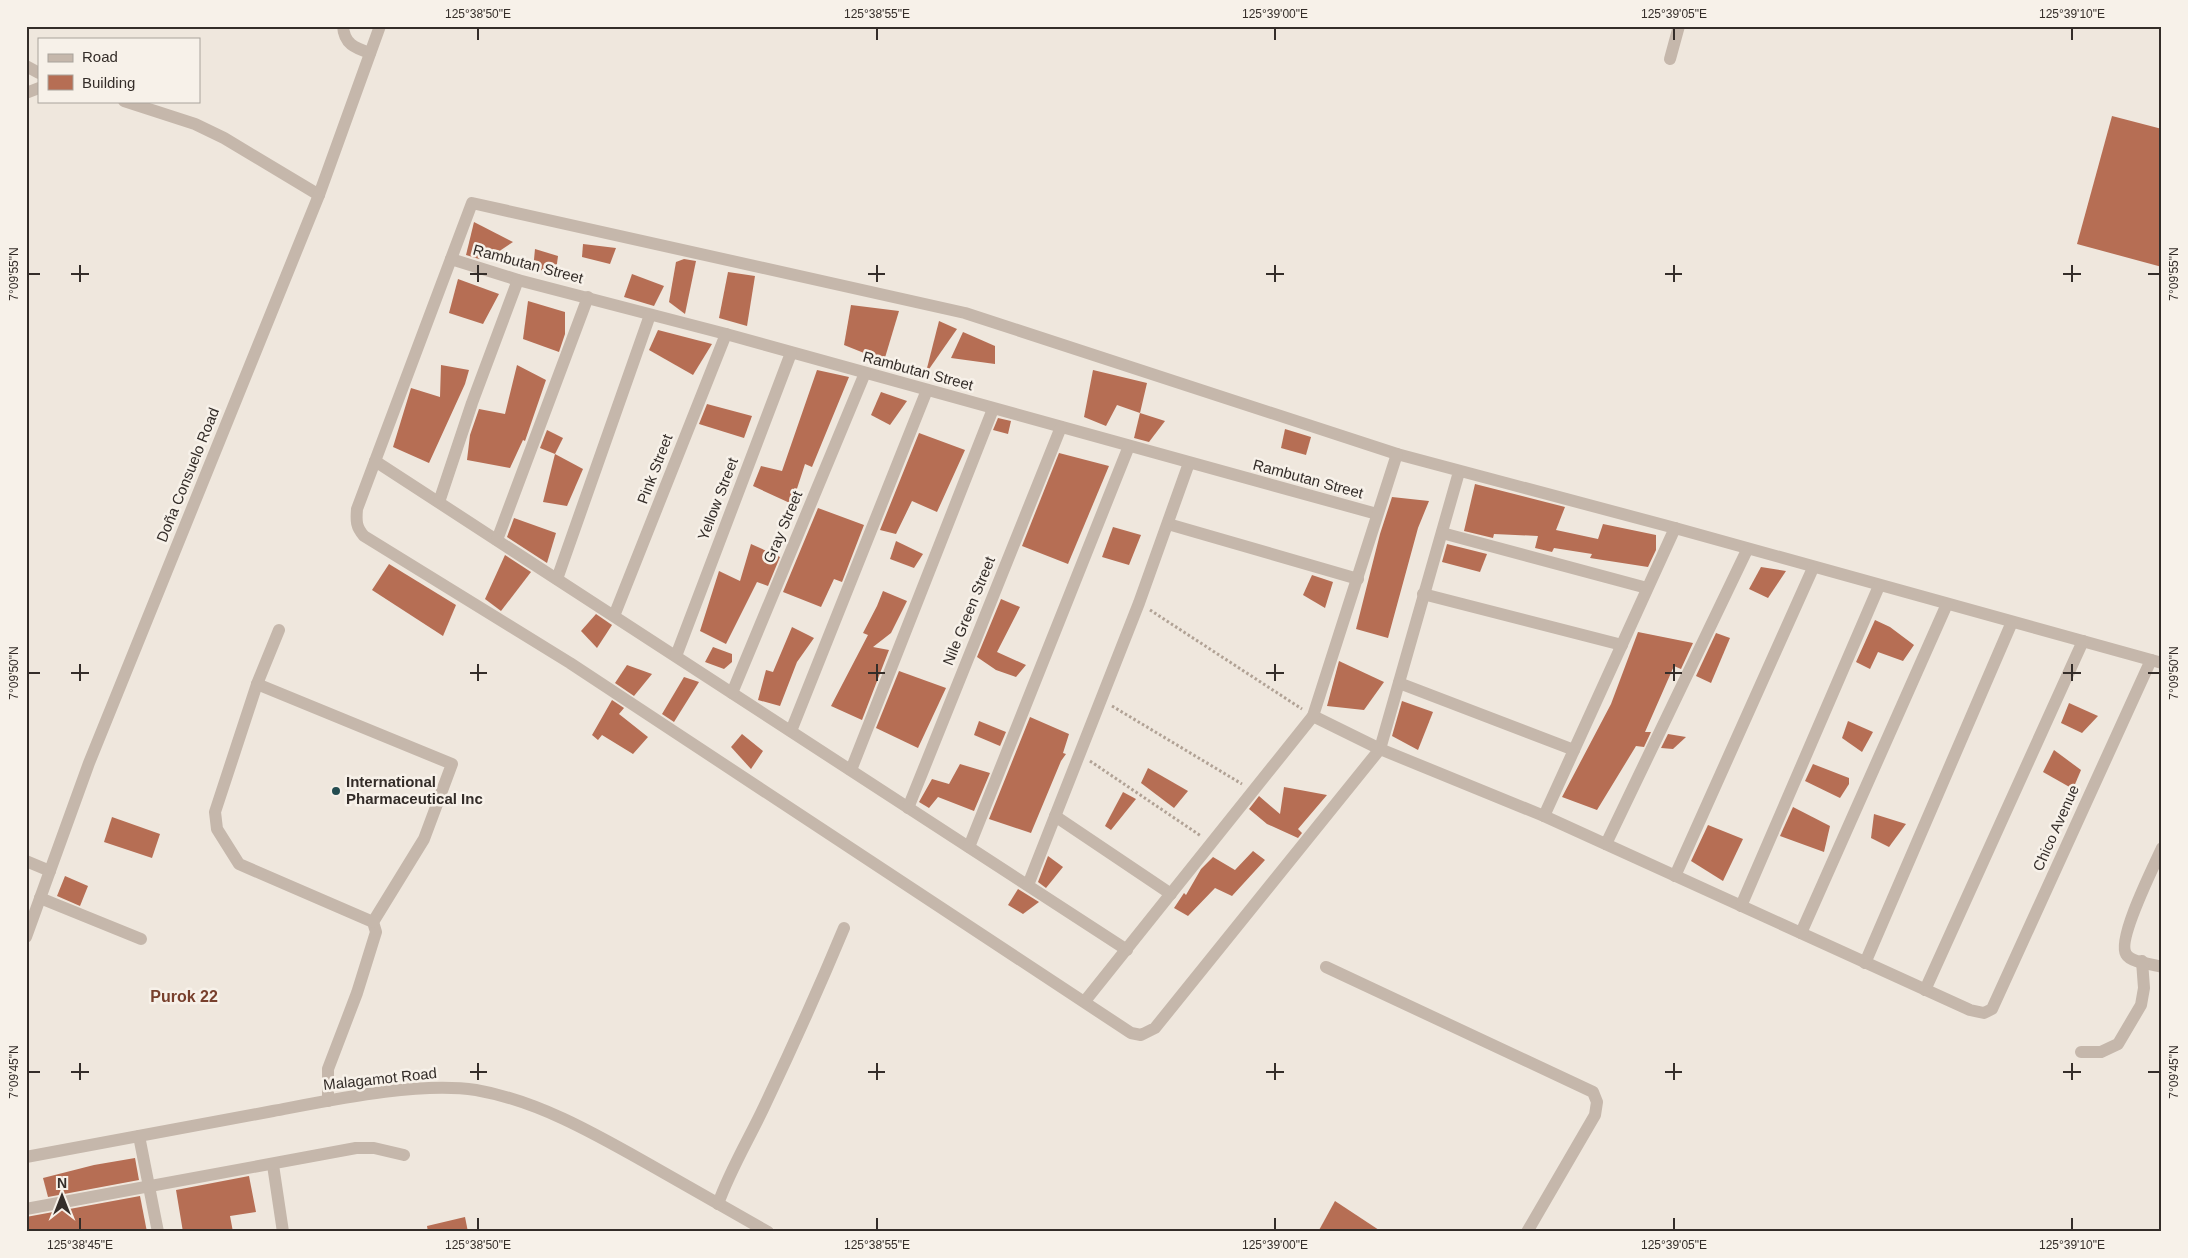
<svg xmlns="http://www.w3.org/2000/svg" width="2188" height="1258" font-family="Arial,sans-serif">
	<style>
		.building { fill: #b66e54 }
		.lines { fill: none; stroke-linecap: round; stroke-linejoin: round }
		.path { stroke: #b1a295; stroke-width: 3; stroke-dasharray: 2.5 2.5; stroke-linecap: butt }
		.minor { stroke: #c5b7ab; stroke-width: 12 }
		.ticks { fill: none; stroke: #342d29; stroke-width: 2 }
		.poi-dot { fill: #244c50; stroke: #f7f1e9; stroke-width: 2 }
		.labels { text-anchor: middle; stroke-width: 5; stroke-linejoin: round; paint-order: stroke }
		.street-label { font-size: 15px; fill: #342d29; stroke: #f7f1e9 }
		.poi-label { font-size: 15px; font-weight: bold; fill: #342d29; stroke: #f7f1e9; text-anchor: start }
		.neighbourhood-label { font-size: 16px; font-weight: bold; fill: #78402d; stroke: #f7f1e9 }
		.neatline { fill: none; stroke: #342d29; stroke-width: 2 }
		.ticks-label { font-size: 12px; text-anchor: middle; fill: #342d29 }
	</style>
	<rect width="100%" height="100%" fill="#efe7dd"/>
	<g class="building">
		<polygon points="2112,116 2162,129 2162,267 2077,244"/>
		<polygon points="474,222 513,242 492,256 479,259 466,255"/>
		<polygon points="583,244 616,248 610,264 582,257"/>
		<polygon points="535,249 558,256 556,271 533,270"/>
		<polygon points="684,259 696,261 685,314 669,302 676,262"/>
		<polygon points="728,272 755,276 747,326 719,318"/>
		<polygon points="632,274 664,286 654,306 624,297"/>
		<polygon points="458,279 499,294 483,324 449,313"/>
		<polygon points="528,301 565,312 565,334 559,352 523,339"/>
		<polygon points="851,305 899,311 884,361 844,345"/>
		<polygon points="939,321 957,329 927,372 926,372"/>
		<polygon points="658,330 712,344 693,375 649,350"/>
		<polygon points="963,332 995,346 995,364 951,358"/>
		<polygon points="441,365 469,370 465,384 429,463 393,447 411,388 440,397"/>
		<polygon points="517,365 546,380 525,441 523,440 510,468 467,460 470,435 479,409 505,414"/>
		<polygon points="817,370 849,377 812,467 805,464 792,504 753,486 761,466 782,471"/>
		<polygon points="1093,370 1147,383 1140,413 1117,405 1106,426 1084,417"/>
		<polygon points="881,392 907,401 890,425 871,415"/>
		<polygon points="707,404 752,416 744,438 699,424"/>
		<polygon points="1140,413 1165,421 1149,442 1134,438"/>
		<polygon points="998,418 1011,421 1008,434 993,430"/>
		<polygon points="1285,429 1311,437 1306,455 1281,448"/>
		<polygon points="547,430 563,438 555,454 540,448"/>
		<polygon points="919,433 965,450 937,512 912,501 896,534 880,530"/>
		<polygon points="1059,453 1109,466 1068,564 1022,546"/>
		<polygon points="555,454 583,469 567,506 543,502"/>
		<polygon points="1475,484 1565,507 1556,530 1598,539 1603,524 1656,535 1656,550 1648,567 1590,558 1592,554 1554,548 1552,552 1535,548 1538,536 1494,534 1493,538 1464,531"/>
		<polygon points="1392,497 1429,501 1418,528 1388,638 1356,629 1380,534"/>
		<polygon points="818,508 864,525 842,582 834,579 821,607 783,592"/>
		<polygon points="514,518 556,533 547,563 507,537"/>
		<polygon points="1113,527 1141,535 1129,565 1102,557"/>
		<polygon points="896,541 923,554 914,568 890,559"/>
		<polygon points="751,544 780,557 768,586 757,582 726,644 700,631 719,571 740,581"/>
		<polygon points="1447,544 1487,554 1480,572 1442,562"/>
		<polygon points="505,555 531,572 501,611 485,599"/>
		<polygon points="389,564 456,605 443,636 372,590"/>
		<polygon points="1761,567 1786,571 1768,598 1749,589"/>
		<polygon points="1312,575 1333,582 1325,608 1303,595"/>
		<polygon points="883,591 907,601 891,633 873,647 889,650 862,720 831,706 868,635 863,633 877,606"/>
		<polygon points="1001,599 1020,607 997,652 1026,665 1016,677 996,670 977,657"/>
		<polygon points="596,614 612,625 597,648 581,631"/>
		<polygon points="1875,620 1890,627 1914,645 1903,661 1878,652 1870,669 1856,662"/>
		<polygon points="792,627 814,638 797,662 780,706 758,700 766,670 773,672"/>
		<polygon points="1638,632 1693,643 1681,669 1674,666 1645,732 1651,732 1644,747 1636,746 1597,810 1562,797 1611,704"/>
		<polygon points="1716,633 1730,638 1711,683 1696,676"/>
		<polygon points="713,647 732,654 732,662 724,669 705,662"/>
		<polygon points="1339,661 1384,682 1364,710 1327,706"/>
		<polygon points="627,665 652,674 634,696 615,683"/>
		<polygon points="899,671 946,688 918,748 876,728"/>
		<polygon points="684,677 699,682 674,722 662,714"/>
		<polygon points="612,700 624,708 619,714 648,737 633,754 602,735 598,740 592,735"/>
		<polygon points="1402,701 1433,712 1418,750 1392,736"/>
		<polygon points="2069,703 2098,716 2082,733 2061,723"/>
		<polygon points="1030,717 1069,734 1063,753 1066,754 1061,761 1031,833 989,819"/>
		<polygon points="979,721 1006,732 1000,746 974,735"/>
		<polygon points="1848,721 1873,732 1862,752 1842,738"/>
		<polygon points="742,734 763,751 751,769 731,747"/>
		<polygon points="1668,734 1686,737 1673,749 1661,748"/>
		<polygon points="2054,750 2081,770 2073,789 2043,772"/>
		<polygon points="960,764 990,773 974,811 938,797 929,808 919,802 932,779 949,784"/>
		<polygon points="1813,764 1849,778 1849,784 1840,798 1805,781"/>
		<polygon points="1148,768 1188,791 1174,808 1141,783"/>
		<polygon points="1284,787 1327,795 1298,829 1302,833 1298,838 1267,824 1249,809 1259,796 1280,814"/>
		<polygon points="1123,792 1136,799 1111,830 1105,826"/>
		<polygon points="1793,807 1830,826 1824,852 1780,836"/>
		<polygon points="1874,814 1906,824 1889,847 1871,838"/>
		<polygon points="112,817 160,834 152,858 104,842"/>
		<polygon points="1708,825 1743,839 1723,881 1691,861"/>
		<polygon points="1253,851 1265,860 1232,896 1215,888 1188,916 1174,908 1184,893 1186,895 1201,869 1213,857 1235,870"/>
		<polygon points="1048,856 1063,867 1046,888 1038,882"/>
		<polygon points="65,876 88,886 80,906 57,896"/>
		<polygon points="1018,889 1039,902 1023,914 1008,905"/>
		<polygon points="135,1158 139,1180 48,1197 43,1178 94,1165"/>
		<polygon points="249,1176 256,1212 230,1216 233,1232 183,1232 176,1190"/>
		<polygon points="140,1196 147,1232 26,1232 26,1217"/>
		<polygon points="1335,1201 1382,1232 1318,1232"/>
		<polygon points="465,1217 468,1232 428,1232 427,1226"/>
	</g>
	<g class="lines">
		<g class="path">
			<polyline points="1150,610 1302,709"/>
			<polyline points="1112,706 1242,784"/>
			<polyline points="1090,761 1201,836"/>
		</g>
		<g class="minor">
			<path d="M343,26C344,44 355,48 370,53"/>
			<polyline points="1670,59 1679,26"/>
			<polyline points="26,66 39,73"/>
			<polyline points="26,93 39,88"/>
			<polyline points="124,101 195,124 224,138 319,195"/>
			<polyline points="451,259 518,280 726,334 1377,514"/>
			<polyline points="375,461 1127,950"/>
			<path d="M1459,472L1380,749L1155,1028L1141,1035L1131,1033L570,663L364,536C356,527 356,521 357,509L472,203L965,313L1397,454L1675,528L2162,663"/>
			<polyline points="439,502 472,403 518,280"/>
			<polyline points="1168,524 1358,579"/>
			<polyline points="1442,533 1647,588"/>
			<polyline points="497,540 588,297"/>
			<polyline points="557,579 650,315"/>
			<polyline points="1423,594 1622,645"/>
			<polyline points="614,616 726,334"/>
			<polyline points="279,630 257,684 215,812 217,829 239,864 373,922 376,932 357,993 328,1069 328,1101"/>
			<polyline points="676,656 791,353"/>
			<polyline points="1399,683 1574,750"/>
			<polyline points="257,684 452,764 424,839 373,922"/>
			<polyline points="732,693 865,373"/>
			<polyline points="1313,716 1380,749 1544,816 1970,1010 1984,1013 1992,1009 2151,660"/>
			<polyline points="791,731 927,390"/>
			<polyline points="851,770 993,409"/>
			<polyline points="908,808 1061,427"/>
			<polyline points="1055,816 1171,894"/>
			<polyline points="1544,816 1675,528"/>
			<polyline points="1606,844 1747,550"/>
			<polyline points="969,847 1129,446"/>
			<path d="M2162,848C2154,866 2117,939 2126,954C2131,963 2153,964 2162,967"/>
			<polyline points="26,861 50,871"/>
			<polyline points="1675,876 1813,568"/>
			<polyline points="1028,885 1139,603 1189,463"/>
			<polyline points="40,898 141,939"/>
			<polyline points="1741,906 1879,586"/>
			<polyline points="1801,933 1947,604"/>
			<polyline points="26,937 89,763 319,195 380,26"/>
			<polyline points="1865,963 2012,622"/>
			<polyline points="1326,967 1593,1092 1597,1102 1595,1115 1527,1232"/>
			<polyline points="1925,990 2083,641"/>
			<polyline points="1085,1001 1313,716 1397,454"/>
			<polyline points="2081,1052 2101,1052 2118,1044 2141,1005 2144,988 2142,961"/>
			<polyline points="139,1136 158,1232"/>
			<path d="M26,1157C109,1142 191,1126 273,1111C331,1100 419,1081 476,1090C539,1101 597,1135 652,1166C690,1188 729,1210 768,1232"/>
			<polyline points="273,1165 283,1232"/>
			<path d="M718,1204C730,1170 749,1139 764,1107C792,1048 819,988 844,928"/>
			<polyline points="26,1209 356,1148 374,1148 404,1155"/>
		</g>
	</g>
	<path class="ticks" d="M478,28V40M877,28V40M1275,28V40M1674,28V40M2072,28V40M80,265V282M478,265V282M877,265V282M1275,265V282M1674,265V282M2072,265V282M28,274H40M71,274H89M470,274H487M868,274H885M1266,274H1284M1665,274H1682M2063,274H2081M2148,274H2160M80,664V681M478,664V681M877,664V681M1275,664V681M1674,664V681M2072,664V681M28,673H40M71,673H89M470,673H487M868,673H885M1266,673H1284M1665,673H1682M2063,673H2081M2148,673H2160M80,1063V1080M478,1063V1080M877,1063V1080M1275,1063V1080M1674,1063V1080M2072,1063V1080M28,1072H40M71,1072H89M470,1072H487M868,1072H885M1266,1072H1284M1665,1072H1682M2063,1072H2081M2148,1072H2160M80,1218V1230M478,1218V1230M877,1218V1230M1275,1218V1230M1674,1218V1230M2072,1218V1230"/>
	<circle class="poi-dot" cx="336" cy="791" r="5"/>
	<g class="labels">
		<g class="street-label">
			<text transform="translate(528 264) rotate(15)" y="5">Rambutan Street</text>
			<text transform="translate(918 371) rotate(15)" y="5">Rambutan Street</text>
			<text transform="translate(655 469) rotate(-69)" y="5">Pink Street</text>
			<text transform="translate(188 475) rotate(-68)" y="5">Doña Consuelo Road</text>
			<text transform="translate(1308 479) rotate(15)" y="5">Rambutan Street</text>
			<text transform="translate(718 499) rotate(-69)" y="5">Yellow Street</text>
			<text transform="translate(783 527) rotate(-67)" y="5">Gray Street</text>
			<text transform="translate(969 611) rotate(-68)" y="5">Nile Green Street</text>
			<text transform="translate(2056 828) rotate(-66)" y="5">Chico Avenue</text>
			<text transform="translate(380 1079) rotate(-6)" y="5">Malagamot Road</text>
		</g>
		<g class="poi-label">
			<text x="346" y="787">International<tspan x="346" dy="17">Pharmaceutical Inc</tspan></text>
		</g>
		<g class="neighbourhood-label">
			<text x="184" y="1002">Purok 22</text>
		</g>
	</g>
	<rect width="2188" height="1258" fill="none" stroke="#f7f1e9" stroke-width="55"/>
	<rect x="38" y="38" width="162" height="65" fill="#f7f1e9" stroke="#a9a39c"/>
	<rect x="48" y="54" width="25" height="8" fill="#c5b7ab" stroke="#a9a39c"/>
	<text x="82" y="62" font-size="15" fill="#342d29">Road</text>
	<rect x="48" y="75" width="25" height="15" fill="#b66e54" stroke="#a9a39c"/>
	<text x="82" y="88" font-size="15" fill="#342d29">Building</text>
	<g transform="translate(62 1196)" stroke="#f7f1e9" stroke-width="4" paint-order="stroke">
	<path d="M0-4L9 19L0 12L-9 19Z" fill="#342d29"/>
	<text y="-8" font-size="14" font-weight="bold" text-anchor="middle" fill="#342d29">N</text>
	</g>
	<rect x="28" y="28" width="2132" height="1202" class="neatline"/>
	<g class="ticks-label">
		<text x="478" y="18">125°38'50"E</text>
		<text x="877" y="18">125°38'55"E</text>
		<text x="1275" y="18">125°39'00"E</text>
		<text x="1674" y="18">125°39'05"E</text>
		<text x="2072" y="18">125°39'10"E</text>
		<text transform="translate(14 274) rotate(-90)" y="4">7°09'55"N</text>
		<text transform="translate(2174 274) rotate(-90)" y="4">7°09'55"N</text>
		<text transform="translate(14 673) rotate(-90)" y="4">7°09'50"N</text>
		<text transform="translate(2174 673) rotate(-90)" y="4">7°09'50"N</text>
		<text transform="translate(14 1072) rotate(-90)" y="4">7°09'45"N</text>
		<text transform="translate(2174 1072) rotate(-90)" y="4">7°09'45"N</text>
		<text x="80" y="1249">125°38'45"E</text>
		<text x="478" y="1249">125°38'50"E</text>
		<text x="877" y="1249">125°38'55"E</text>
		<text x="1275" y="1249">125°39'00"E</text>
		<text x="1674" y="1249">125°39'05"E</text>
		<text x="2072" y="1249">125°39'10"E</text>
	</g>
</svg>
